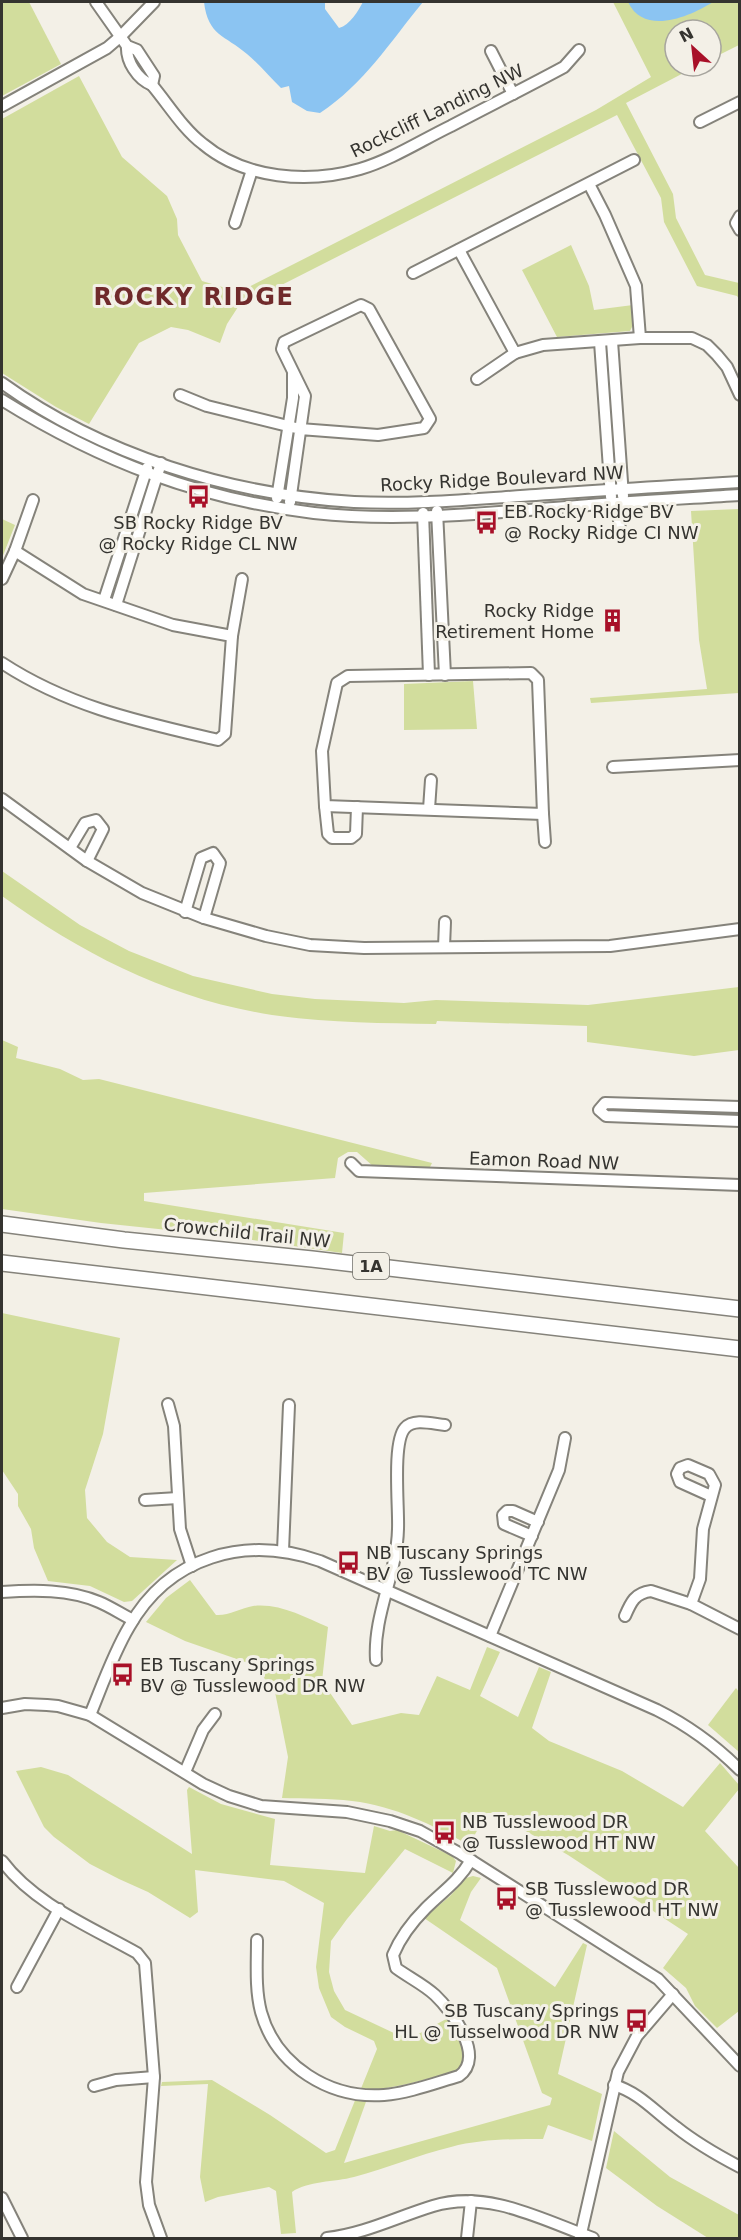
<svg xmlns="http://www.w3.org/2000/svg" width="741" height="2240" font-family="'DejaVu Sans',sans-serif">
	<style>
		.green { fill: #d2dd9d }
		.water { fill: #8bc4f2 }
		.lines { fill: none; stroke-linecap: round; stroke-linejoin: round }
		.minor-casing { stroke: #85837b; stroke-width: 14 }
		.highway-casing { stroke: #85837b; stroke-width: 18 }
		.minor { stroke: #fff; stroke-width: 10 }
		.highway { stroke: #fff; stroke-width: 15 }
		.labels { text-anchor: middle; stroke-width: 6; stroke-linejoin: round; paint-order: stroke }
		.shield { fill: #f3f0e7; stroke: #6e6c67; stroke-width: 1.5 }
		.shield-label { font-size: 16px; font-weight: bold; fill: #353430 }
		.street-label { font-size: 18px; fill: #353430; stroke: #f3f0e7 }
		.poi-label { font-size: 18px; fill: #353430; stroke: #f3f0e7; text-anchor: start }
		.district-label { font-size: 24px; font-weight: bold; letter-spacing: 1.5px; fill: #702a2b; stroke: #f3f0e7 }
	</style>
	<rect width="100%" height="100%" fill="#f3f0e7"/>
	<g class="green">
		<polygon points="2,2 29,2 61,64 2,96"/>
		<polygon points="613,2 739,2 739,45 711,59 711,30 675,30 675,66 697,66 626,103 673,194 676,218 705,275 739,283 739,299 737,296 697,286 664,222 661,198 617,115 238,307 227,324 220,343 188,330 171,327 139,343 89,424 56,407 2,373 2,119 79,76 122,157 167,196 177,219 178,235 202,281 239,292 596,110 651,77"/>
		<polygon points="571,245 589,286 594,310 633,305 634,323 630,331 557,337 522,270"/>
		<polygon points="739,509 739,693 591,703 590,698 707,689 699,640 691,511"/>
		<polygon points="2,519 15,525 2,558"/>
		<polygon points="473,681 477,729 404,730 404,684"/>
		<path d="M2,871L80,925L129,951L193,976L272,994L315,999L404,1003L436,1000L588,1005L739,987V1050L694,1056L587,1042V1026L437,1021L436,1024C382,1023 326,1023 272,1015C170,999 84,955 2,896Z"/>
		<polygon points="2,1040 18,1047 16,1058 60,1069 83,1080 99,1079 432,1163 429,1169 374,1167 357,1152 348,1152 338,1158 335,1178 144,1193 144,1201 344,1233 342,1253 225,1236 101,1223 2,1209"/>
		<polygon points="2,1313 120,1338 103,1434 85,1490 87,1518 107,1542 130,1557 177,1560 132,1601 124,1602 90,1586 48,1581 34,1548 31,1529 18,1506 18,1494 2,1470"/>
		<path d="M190,1580L216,1615C228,1616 241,1608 253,1606C280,1603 304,1617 328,1627L322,1681L352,1725L401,1713L419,1715L437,1676L470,1690L487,1647L500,1652L480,1696L518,1717L539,1667L551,1672L532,1728L549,1741L622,1771L683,1807L720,1763L739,1785V1789L705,1831L739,1868V2011L717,2028L695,2006L686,1988L663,1968L688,1934L568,1855L494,1813H487L469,1845C432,1825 395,1806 352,1801C329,1798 305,1799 282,1798L288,1757L275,1692L254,1665L185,1641L146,1622L166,1598Z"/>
		<polygon points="736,1688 739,1692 739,1752 708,1725"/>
		<path d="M41,1767L68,1775L192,1854L187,1790L189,1787L221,1804L275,1819L270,1865L365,1873L374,1826L390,1831L397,1830L452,1856L456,1861L453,1873L405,1849L347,1919L331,1941L329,1972L334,1991L345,2010L396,2034L411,2038L448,2018L464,2050L463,2064L458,2070C425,2080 394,2089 360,2091L377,2049L374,2041L345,2027L331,2017L319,1988L316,1967L324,1903L284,1881L195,1870L198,1912L190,1918L148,1892L119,1879L90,1864L54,1837L44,1827L16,1771Z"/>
		<path d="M473,1876L481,1878L471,1892L460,1920L555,1987L583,1943L587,1945L558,2074L602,2094L592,2141L548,2125L543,2139C513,2139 481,2139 451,2147C418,2155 387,2168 354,2177C335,2182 307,2181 292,2192L296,2233L281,2234L276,2191L269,2187L218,2197L205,2202L200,2177L208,2084L161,2086L162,2082L212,2080L270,2115L326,2153L335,2150L356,2098L367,2099L344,2163L550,2105L552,2098L542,2093L497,1968L424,1918L450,1896L466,1878Z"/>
		<polygon points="614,2131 670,2177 739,2215 739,2238 708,2238 657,2206 606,2168"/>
	</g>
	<g class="water">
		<path d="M204,2H325V9L339,28C350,25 358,11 363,2H423C390,42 364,84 320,113L307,111L292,102L289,86L281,88C270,77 259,64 247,54C225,35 208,36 204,2Z"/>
		<path d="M628,2H713C689,17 644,36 628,2Z"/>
	</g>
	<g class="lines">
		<defs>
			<g id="minor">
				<polyline points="96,2 127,46 137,50 154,76 152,85"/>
				<path d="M127,46C126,61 137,79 152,85C168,104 183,129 203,144C245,179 308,184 360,169C391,160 422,140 451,126C489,106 527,87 564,67L579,50"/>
				<polyline points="491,51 513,94"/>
				<polyline points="2,106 107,48 121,36 154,2"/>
				<polyline points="700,122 740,102"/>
				<polyline points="589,184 605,215 636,286 640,338"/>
				<polyline points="740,216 736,223 740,230"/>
				<polyline points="235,223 252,170"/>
				<polyline points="459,250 515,353 543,345 640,338 692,338 707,345 717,355 727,367 740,395"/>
				<polyline points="413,273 634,160"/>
				<polyline points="612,341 623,496"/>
				<polyline points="600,342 611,497"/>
				<polyline points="477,379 515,353"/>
				<path d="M2,383C102,455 231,495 354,502C415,505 475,499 536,495C604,490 672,486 740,482"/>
				<polyline points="180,395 207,406 300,429 378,435 424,428 430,419 369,309 361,305 284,342 282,349 305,396 290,502"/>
				<path d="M2,400C100,461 199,499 314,513C394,522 474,514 554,508C616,502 678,499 740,495"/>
				<polyline points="277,498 293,398 293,374"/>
				<polyline points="617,503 621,538"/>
				<polyline points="437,511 445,675"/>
				<polyline points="423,513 429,675"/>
				<polyline points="2,579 15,551 33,500"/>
				<polyline points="104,600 147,468"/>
				<polyline points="116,605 161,463"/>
				<polyline points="232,636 242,579"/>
				<path d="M2,663C69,707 141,722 218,740L225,734L232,636L173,625L83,594L15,551"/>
				<polygon points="531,673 538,680 543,814 325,806 322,751 337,683 348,676"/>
				<polyline points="613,767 740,760"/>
				<polyline points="2,799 87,861 142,893 204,918 266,936 310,945 364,948 610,946 740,929"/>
				<polyline points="325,806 328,834 332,838 351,838 356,834 357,807"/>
				<polyline points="429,809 431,780"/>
				<polyline points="543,814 545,842"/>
				<polyline points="70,848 85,823 96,820 103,829 87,861"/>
				<polyline points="185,912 201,858 213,853 220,863 204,918"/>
				<polyline points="444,947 445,922"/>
				<polyline points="740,1107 605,1103 599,1110 606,1116 740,1121"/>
				<polyline points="351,1163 359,1171 740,1185"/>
				<polyline points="168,1404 174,1426 180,1529 192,1566"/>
				<polyline points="145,1500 178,1498"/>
				<polyline points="532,1536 504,1524 503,1515 507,1511 513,1511 538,1522"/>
				<polyline points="283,1551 289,1405"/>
				<path d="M2,1592C34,1590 69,1589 99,1602C111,1607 121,1614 133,1620"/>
				<polyline points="691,1604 700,1579 703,1529 715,1485 709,1474 688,1465 680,1468 677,1474 680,1482 711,1496"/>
				<path d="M625,1616C631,1602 635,1593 651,1591L691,1604L740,1629"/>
				<polyline points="490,1636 559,1470 565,1438"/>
				<path d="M376,1660C373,1615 397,1574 398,1529C399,1508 392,1442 405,1428C414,1418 433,1424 445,1425"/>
				<polyline points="2,1708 25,1704 47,1705 58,1706 90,1715 203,1784 229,1796 261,1806 347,1812 390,1821 420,1831 461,1854 658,1979 740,2066"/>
				<path d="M90,1715C102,1686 113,1654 129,1627C169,1556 245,1535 320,1561L657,1710C689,1726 715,1745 740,1770"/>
				<polyline points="185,1772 203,1730 215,1714"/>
				<path d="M2,1861C34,1904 91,1927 137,1953L145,1963L154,2077L146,2182L149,2205L161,2238"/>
				<path d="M257,1940C257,1964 255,1989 261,2012C276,2066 330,2099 384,2095C409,2093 435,2083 459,2076C486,2057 452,2011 435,1995C423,1984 408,1977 396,1968L393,1955C400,1938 413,1921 426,1908C443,1891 458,1882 471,1860"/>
				<polyline points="17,1987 59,1909"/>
				<path d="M614,2085C640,2093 655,2112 676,2127C696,2143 717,2155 740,2167"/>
				<polyline points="94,2086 116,2080 154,2077"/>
				<polyline points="2,2198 22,2238"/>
				<path d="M327,2238C364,2234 397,2217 433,2206C487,2189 543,2220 593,2238"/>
				<polyline points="467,2238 471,2201"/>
				<polyline points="580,2238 618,2072 637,2036 673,1994"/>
			</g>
			<g id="highway">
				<polyline points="2,1224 124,1240 312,1259 740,1309"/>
				<polyline points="2,1263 740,1349"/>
			</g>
		</defs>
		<use href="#minor" class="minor-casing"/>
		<use href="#highway" class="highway-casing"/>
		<use href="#minor" class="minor"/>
		<use href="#highway" class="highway"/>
	</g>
	<defs>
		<symbol id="bus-bare" viewBox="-9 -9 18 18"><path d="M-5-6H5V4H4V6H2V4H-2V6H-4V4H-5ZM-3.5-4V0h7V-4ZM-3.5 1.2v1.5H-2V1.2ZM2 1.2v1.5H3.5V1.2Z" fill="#a81028" stroke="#f3f0e7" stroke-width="2.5" paint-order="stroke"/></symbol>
		<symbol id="building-bare" viewBox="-9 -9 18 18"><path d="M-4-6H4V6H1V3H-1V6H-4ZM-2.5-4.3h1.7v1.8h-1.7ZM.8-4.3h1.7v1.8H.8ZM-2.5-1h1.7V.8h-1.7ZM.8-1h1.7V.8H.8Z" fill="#a81028" stroke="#f3f0e7" stroke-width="2.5" paint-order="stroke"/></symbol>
	</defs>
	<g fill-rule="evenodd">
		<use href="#bus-bare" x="182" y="480" width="33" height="33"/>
		<use href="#bus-bare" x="470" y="506" width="33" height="33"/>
		<use href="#building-bare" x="596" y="604" width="33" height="33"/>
		<use href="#bus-bare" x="332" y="1546" width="33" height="33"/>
		<use href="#bus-bare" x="106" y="1658" width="33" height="33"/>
		<use href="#bus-bare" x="428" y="1816" width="33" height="33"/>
		<use href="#bus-bare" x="490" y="1882" width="33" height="33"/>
		<use href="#bus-bare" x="620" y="2004" width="33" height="33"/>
	</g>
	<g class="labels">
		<rect class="shield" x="353" y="1253" width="36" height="26" rx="4.5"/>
		<g class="shield-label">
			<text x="371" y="1272">1A</text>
		</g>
		<g class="street-label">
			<text transform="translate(437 111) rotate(-26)" y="6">Rockcliff Landing NW</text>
			<text transform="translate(502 479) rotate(-3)" y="6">Rocky Ridge Boulevard NW</text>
			<text transform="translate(544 1161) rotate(2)" y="6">Eamon Road NW</text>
			<text transform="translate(247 1233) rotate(6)" y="6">Crowchild Trail NW</text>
		</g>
		<g class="poi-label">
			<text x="504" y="518">EB Rocky Ridge BV<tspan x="504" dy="21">@ Rocky Ridge CI NW</tspan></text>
			<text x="198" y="529" text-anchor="middle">SB Rocky Ridge BV<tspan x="198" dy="21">@ Rocky Ridge CL NW</tspan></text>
			<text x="594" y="617" text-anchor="end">Rocky Ridge<tspan x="594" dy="21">Retirement Home</tspan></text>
			<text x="366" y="1559">NB Tuscany Springs<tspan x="366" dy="21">BV @ Tusslewood TC NW</tspan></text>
			<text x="140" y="1671">EB Tuscany Springs<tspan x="140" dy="21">BV @ Tusslewood DR NW</tspan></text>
			<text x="462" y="1828">NB Tusslewood DR<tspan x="462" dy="21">@ Tusslewood HT NW</tspan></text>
			<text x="525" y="1895">SB Tusslewood DR<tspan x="525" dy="21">@ Tusslewood HT NW</tspan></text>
			<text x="619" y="2017" text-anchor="end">SB Tuscany Springs<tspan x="619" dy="21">HL @ Tusselwood DR NW</tspan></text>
		</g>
		<g class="district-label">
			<text x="194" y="305">ROCKY RIDGE</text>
		</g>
	</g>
	<rect width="741" height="2240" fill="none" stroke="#353430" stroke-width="6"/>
	<g transform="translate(693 48) rotate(333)"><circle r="28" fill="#f3f0e7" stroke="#a7a59e" stroke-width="1.5"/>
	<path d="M0-4.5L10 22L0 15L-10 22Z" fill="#a81028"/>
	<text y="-9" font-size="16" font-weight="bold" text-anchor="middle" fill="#353430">N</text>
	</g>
</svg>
